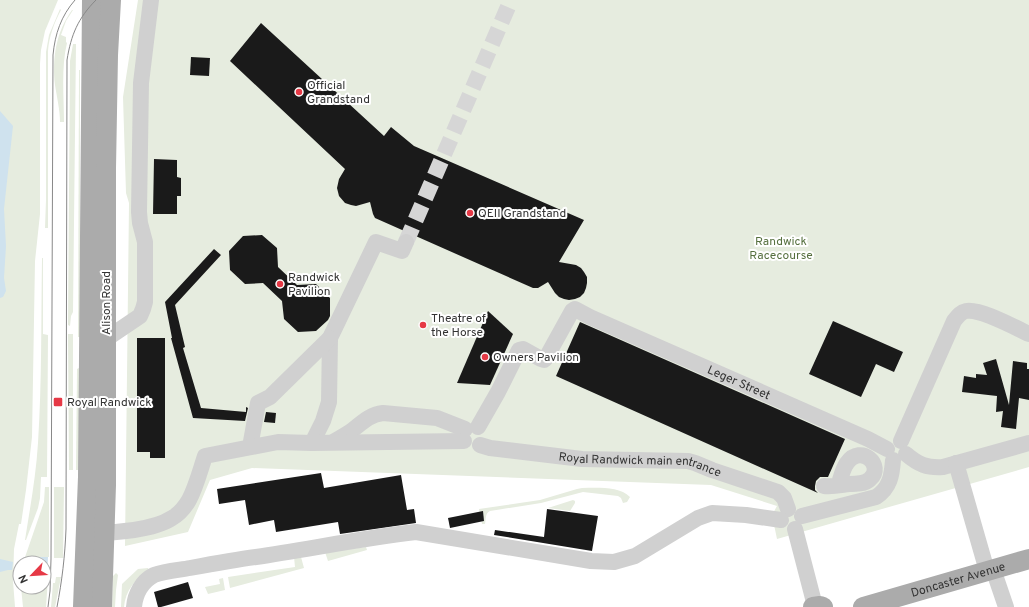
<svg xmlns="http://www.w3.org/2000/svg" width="1029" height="607" font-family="Overpass,sans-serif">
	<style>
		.green { fill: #e6ecdf }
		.water { fill: #cfe2ee }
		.building { fill: #1a1a1a }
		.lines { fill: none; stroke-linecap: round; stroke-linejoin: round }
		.minor-tunnel { stroke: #d6d6d6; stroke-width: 16; stroke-dasharray: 16 8; stroke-linecap: butt }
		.minor { stroke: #d0d0d0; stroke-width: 16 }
		.major { stroke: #ababab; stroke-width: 20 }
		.tram { stroke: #888; stroke-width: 1 }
		.minor-bridge { stroke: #d0d0d0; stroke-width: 16 }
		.poi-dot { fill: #e63946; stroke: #fff; stroke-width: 1.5 }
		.labels { text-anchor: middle; stroke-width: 4; stroke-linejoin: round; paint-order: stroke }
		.poi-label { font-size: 12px; fill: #333; stroke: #fff; text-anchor: start }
		.park-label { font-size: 12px; fill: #56703f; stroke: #fff }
		.street-label { font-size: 12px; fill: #333; stroke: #fff }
	</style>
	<rect width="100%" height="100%" fill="#fff"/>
	<g class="green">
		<polygon points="0,0 58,0 45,31 41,50 40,64 40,214 35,261 32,437 26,490 21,524 19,524 14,549 13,581 15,607 0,607"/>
		<polygon points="138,0 1029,0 1029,467 777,539 772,515 777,506 711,485 252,468 210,480 188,532 125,546 129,203 126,193 123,97"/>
		<path d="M60,9L61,10C54,23 49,37 48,51V228H45L46,200V52L49,35Z"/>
		<path d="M72,10H73L66,21L61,35L66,37V42L67,43C61,67 64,97 64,122H60C60,110 57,98 55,85C52,58 56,32 72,10Z"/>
		<polygon points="73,44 76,44 73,312 71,316 70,326 68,325 70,61"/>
		<polygon points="79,70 80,70 80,337 78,337"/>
		<path d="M42,258H43V334L48,335L47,477H41L40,498L38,508L26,540H25C30,508 36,476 38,443C42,382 41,320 42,258Z"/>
		<polygon points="68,334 73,334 73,470 69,470"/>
		<polygon points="79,368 79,470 76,470 77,369"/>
		<polygon points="45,487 49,487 49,557 30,557 29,563 23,563 44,502"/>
		<polygon points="54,487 64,487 63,558 54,558"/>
		<path d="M582,488C597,488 619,486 630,497L627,502L623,503L621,498L618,496L583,492L541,503L490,511C485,513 486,519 485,524H482L479,509L540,500L577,489Z"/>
		<polygon points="573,500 575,501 575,503 570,511 548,508"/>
		<polygon points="366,547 367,550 328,561 325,552"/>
		<polygon points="294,557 301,557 304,568 230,588 228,577 295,567"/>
		<path d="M148,568L149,570C136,578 125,591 124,607H121L122,584L138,569Z"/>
		<polygon points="116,573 118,575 116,590 115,607 112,607 113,579 113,576"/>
		<polygon points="44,577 47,577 47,578 48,578 46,607 23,607 21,587 44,587"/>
		<polygon points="56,577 61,577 55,607 51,607 53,583 55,583"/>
		<polygon points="223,578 225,590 208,594 205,587 220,584 219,579"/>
	</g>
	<g class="water">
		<polygon points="0,111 13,126 4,209 6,246 4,278 6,291 3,297 0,298"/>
		<polygon points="30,557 48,557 47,577 44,577 44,563 29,563"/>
		<polygon points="0,559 13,562 12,570 8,570 0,572"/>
	</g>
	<g class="building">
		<polygon points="261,23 384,136 391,127 414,146 584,220 559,262 576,265 581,268 584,272 587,277 587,283 586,288 584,293 580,297 575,299 569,300 564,299 559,297 555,293 548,282 538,288 533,288 375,218 373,214 370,202 356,206 351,205 345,203 339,196 337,188 339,179 345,169 230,61"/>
		<polygon points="191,57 210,58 209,76 190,75"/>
		<polygon points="154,159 177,160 177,177 181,178 181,196 177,196 177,214 153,214"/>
		<polygon points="262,235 277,248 278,267 297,285 316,284 330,298 330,316 328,320 316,331 298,332 284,319 282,301 263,283 245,284 230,270 229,251 243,236"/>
		<polygon points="214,249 221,255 175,305 185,347 183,348 201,408 246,412 246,407 248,408 245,421 193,418 171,338 172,338 165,302"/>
		<polygon points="488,311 513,334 490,385 457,383"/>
		<polygon points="833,321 903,352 894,372 876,364 861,397 809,374"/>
		<polygon points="580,322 845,439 828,477 820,477 816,481 815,486 815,490 818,493 556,376"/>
		<polygon points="137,338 165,338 165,458 150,458 150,452 137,452"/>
		<polygon points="996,359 1009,405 1013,361 1027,363 1027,369 1029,369 1029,400 1019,398 1016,429 1001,427 1003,411 996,412 997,396 962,392 964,376 976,378 976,374 987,375 983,363"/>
		<polygon points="266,412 276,413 275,423 264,422"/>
		<polygon points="321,473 324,488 401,475 407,510 414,509 416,523 340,534 338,522 276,532 274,520 249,525 245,500 219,504 217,489"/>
		<polygon points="547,509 598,516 592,551 494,535 495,530 544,537"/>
		<polygon points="483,511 484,521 450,528 448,518"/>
		<polygon points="188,582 193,598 161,607 158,607 154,592"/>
	</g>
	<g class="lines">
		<polyline class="minor-tunnel" points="406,242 511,0"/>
		<g class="minor">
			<polyline points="106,339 140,316 143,309 145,302 145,242 140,223 139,212 141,83 151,0"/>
			<path id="s1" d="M478,427L498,392L519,350L523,349L541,359L544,360L546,358L572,311L575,309L590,317L868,439L887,449"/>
			<path d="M901,441L954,321C958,316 961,312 966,311C980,308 1016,328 1029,334"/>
			<path d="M333,442C338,439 344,436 350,432C361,424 368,415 383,413L437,418L465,429"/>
			<polyline points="312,443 323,421 329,402 330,338 376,242 402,251 406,242"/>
			<path id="s2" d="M480,445L490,448L582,459L688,461L695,463L712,470L778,492L784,498L788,509"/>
			<polyline points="250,447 258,403 270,397 330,338"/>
			<path d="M906,454C919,465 927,468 943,467L1029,443"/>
			<polyline points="956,463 987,571"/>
			<path d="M802,516L876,497C890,488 892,475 893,460"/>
			<polyline points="795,529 815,606"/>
			<path d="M93,533C115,533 154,530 172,518C179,514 185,507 189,500C196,487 200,471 205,456L278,442L312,443L464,441"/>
			<polyline points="993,569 1006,607"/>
			<path d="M134,607C135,594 142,581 154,575C165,571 179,570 190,568C212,564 234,560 256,557C310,549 363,538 416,532L591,561L614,562L635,556L698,518L712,513L746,515L781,520"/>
		</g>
		<g class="major">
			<polyline points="83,607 88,477 92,0"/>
			<polyline points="102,607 106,485 106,168 108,55 111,0"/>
			<polyline points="813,607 820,606 823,607"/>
			<path id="s3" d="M863,607L1029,559"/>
		</g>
		<g class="tram">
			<path d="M48,607L50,591L51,559L53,55C55,34 61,16 75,0"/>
			<path d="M57,607C62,581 65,556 66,529L67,60C71,35 78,18 96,0"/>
		</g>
		<path class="minor-bridge" d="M824,486C833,487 841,485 849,484C856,484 865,484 870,479C885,466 861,443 847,463C843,468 841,477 839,483"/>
	</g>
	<g class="poi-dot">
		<circle cx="299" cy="92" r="4"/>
		<circle cx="470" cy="213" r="4"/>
		<circle cx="280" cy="284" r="4"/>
		<circle cx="423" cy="325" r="4"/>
		<circle cx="485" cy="357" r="4"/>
		<rect x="53" y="397" width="10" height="10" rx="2"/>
	</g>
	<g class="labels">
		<g class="poi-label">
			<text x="307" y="89">Official<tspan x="307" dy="14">Grandstand</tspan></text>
			<text x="478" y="217">QEII Grandstand</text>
			<text x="288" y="281">Randwick<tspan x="288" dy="14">Pavilion</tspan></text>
			<text x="431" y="322">Theatre of<tspan x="431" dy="14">the Horse</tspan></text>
			<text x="493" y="361">Owners Pavilion</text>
			<text x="67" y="406">Royal Randwick</text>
		</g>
		<g class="park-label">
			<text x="781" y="245">Randwick<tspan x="781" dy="14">Racecourse</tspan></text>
		</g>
		<g class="street-label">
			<text transform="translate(106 303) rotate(-90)" y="4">Alison Road</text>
			<text dy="4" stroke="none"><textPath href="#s1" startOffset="355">Leger Street</textPath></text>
			<text dy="4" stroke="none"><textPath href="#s2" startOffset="162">Royal Randwick main entrance</textPath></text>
			<text dy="4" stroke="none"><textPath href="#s3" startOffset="99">Doncaster Avenue</textPath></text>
		</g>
	</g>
	<g transform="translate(32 575) rotate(245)"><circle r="19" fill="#ffffff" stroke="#adadad"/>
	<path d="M0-3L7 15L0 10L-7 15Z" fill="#e63946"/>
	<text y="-6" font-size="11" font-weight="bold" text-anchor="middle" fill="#333333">N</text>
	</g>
</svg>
